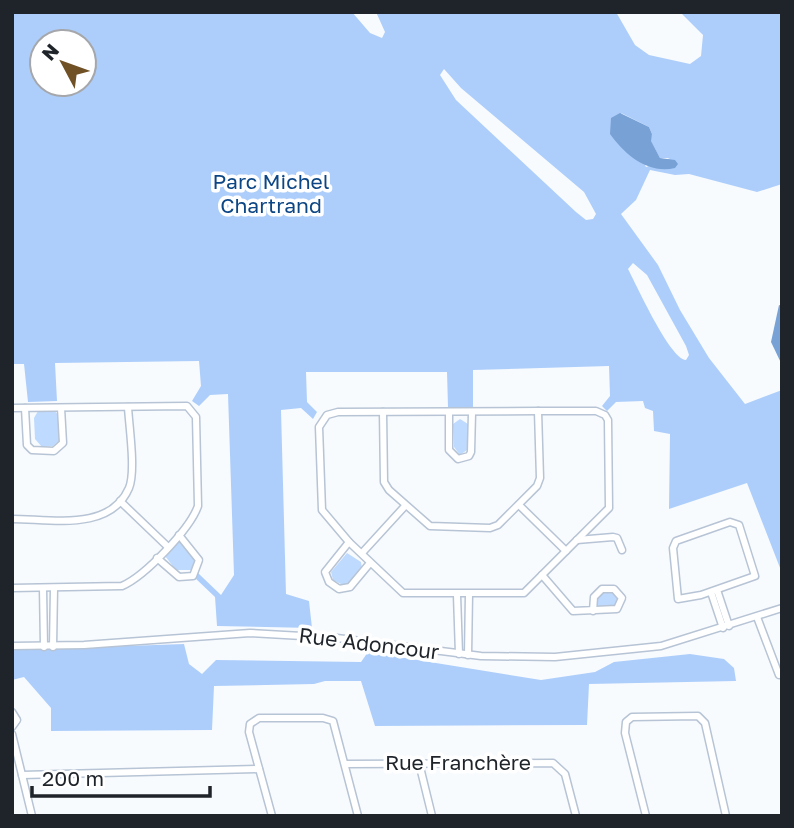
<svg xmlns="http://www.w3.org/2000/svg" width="794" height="828" font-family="'Golos Text',sans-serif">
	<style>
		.green { fill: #bedafe }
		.forest { fill: #adcefb; fill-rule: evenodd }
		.water { fill: #78a1d5 }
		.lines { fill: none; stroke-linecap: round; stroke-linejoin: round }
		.minor-casing { stroke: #b7c4d5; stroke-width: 9 }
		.minor { stroke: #fff; stroke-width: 6 }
		.labels { text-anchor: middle; stroke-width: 7; stroke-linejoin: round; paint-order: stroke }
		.park-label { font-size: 21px; fill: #0d4685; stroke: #fff }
		.street-label { font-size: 21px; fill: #1f242a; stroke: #fff }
	</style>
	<rect width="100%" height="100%" fill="#f8fbfe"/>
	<g class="green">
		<polygon points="53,409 59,416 60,440 53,446 42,447 35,439 34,418 38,411"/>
		<polygon points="460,419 468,424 467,450 460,455 454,447 453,424"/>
		<polygon points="177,541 182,542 196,558 192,570 176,570 165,556"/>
		<polygon points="347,553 361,562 362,568 349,583 343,585 333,580 331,572"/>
		<polygon points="602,589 614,589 622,598 617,609 593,611 594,597"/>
	</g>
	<g class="forest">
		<path d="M12,12H352L370,33L382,38L385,32L376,12H616L635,45L649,55L690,64L701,56L703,35L680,12H782V184L757,192L689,174L675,175L650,170L636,200L621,214L658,265L680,310L709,358L745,404L782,390V573L747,483L669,509L670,434L654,431L653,411L645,408L643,401L616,402L607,411L602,406L610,396L609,366L473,370V407H448L447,372H306L307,402L317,412L313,419L301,408L281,410L286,594L309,601L312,628L217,626L215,597L194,577L198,573L221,595L234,575L228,394L210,395L199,406L192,401L201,386L199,361L55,363L57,401L28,402L24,364H12ZM42,42H84V84H42ZM444,69L461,88L584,192L596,214L593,219L586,220L576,212L456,100L440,75ZM621,113L649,127L652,134L650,140L660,158H670L646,167ZM633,263L647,275L686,346L689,355L686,360C670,359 637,286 628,269Z"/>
		<polygon points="184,644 189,664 202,674 216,660 361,662 368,652 541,680 595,672 614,662 690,654 724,659 734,668 736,681 589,684 587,725 375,726 361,681 325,681 314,684 214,686 212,730 51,731 51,708 24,677 12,680 12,650"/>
	</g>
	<g class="water">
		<path d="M620,113L649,127L652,134L651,141L660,158L675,160L678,164L675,168C648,174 626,156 610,134L611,118Z"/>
		<polygon points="779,305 782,306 782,365 771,342"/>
	</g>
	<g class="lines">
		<defs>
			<g id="minor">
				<path d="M12,408L187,406L196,417L198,506C190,529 145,576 122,586L12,588"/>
				<polyline points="25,408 27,445 32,450 54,451 63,443 61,408"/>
				<polygon points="538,411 596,411 605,415 608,420 609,508 524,593 403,593 349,542 322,510 319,427 327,415 338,412"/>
				<polyline points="383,412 384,482 389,490 430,526 490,528 498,525 537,486 540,478 538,411"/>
				<polyline points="449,413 449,450 458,459 469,456 471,452 472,413"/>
				<polyline points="120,501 167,546"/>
				<polyline points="519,505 566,551"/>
				<path d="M12,519C51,519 110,532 129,488C136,471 129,426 128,407"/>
				<polygon points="730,522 739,525 755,576 701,595 678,599 673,548 676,541"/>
				<polyline points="577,540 613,537 617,538 622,550"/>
				<polyline points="349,542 325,572 329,582 339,589 350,587 370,563"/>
				<polyline points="362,553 405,506"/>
				<polyline points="157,558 179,577 193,576 199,560 179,535"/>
				<polyline points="542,575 573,611 617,609 622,598 614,589 602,589 594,597 593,611"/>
				<polyline points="43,588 44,647"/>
				<polyline points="717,590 729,626"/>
				<polyline points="711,592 723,628"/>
				<polyline points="457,595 459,654"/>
				<polyline points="757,617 779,675"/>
				<polyline points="12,646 84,645 250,633 337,638 481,656 555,657 661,646 782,608"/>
				<polyline points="53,647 54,588"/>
				<polyline points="468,655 469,594"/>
				<polyline points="12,712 17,720 12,727"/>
				<polyline points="12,734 32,816"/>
				<polyline points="419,763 432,816"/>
				<polyline points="345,764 553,763 565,774 576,816"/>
				<polyline points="22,775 259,769"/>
				<polyline points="272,816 249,732 250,724 259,718 323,718 333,721 358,816"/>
				<polyline points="646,816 625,733 626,722 632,717 698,716 705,723 726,816"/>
			</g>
		</defs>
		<use href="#minor" class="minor-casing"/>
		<use href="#minor" class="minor"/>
	</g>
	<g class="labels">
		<g class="park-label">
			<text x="271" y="189">Parc Michel<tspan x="271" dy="24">Chartrand</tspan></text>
		</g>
		<g class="street-label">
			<text transform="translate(369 644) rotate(7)" y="7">Rue Adoncour</text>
			<text x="458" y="770">Rue Franchère</text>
		</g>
	</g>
	<rect width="794" height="828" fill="none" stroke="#1f242a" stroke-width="28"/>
	<g transform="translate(63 63) rotate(311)"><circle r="33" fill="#ffffff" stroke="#a5a7aa" stroke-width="2"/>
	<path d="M0-5L12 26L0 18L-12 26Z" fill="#6f5125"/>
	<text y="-10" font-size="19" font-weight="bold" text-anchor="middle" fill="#1f242a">N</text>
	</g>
	<path d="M32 786v10h178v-10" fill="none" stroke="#1f242a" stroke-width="3.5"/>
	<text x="42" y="786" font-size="21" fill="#1f242a" stroke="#ffffff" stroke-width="5" paint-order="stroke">200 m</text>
</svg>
